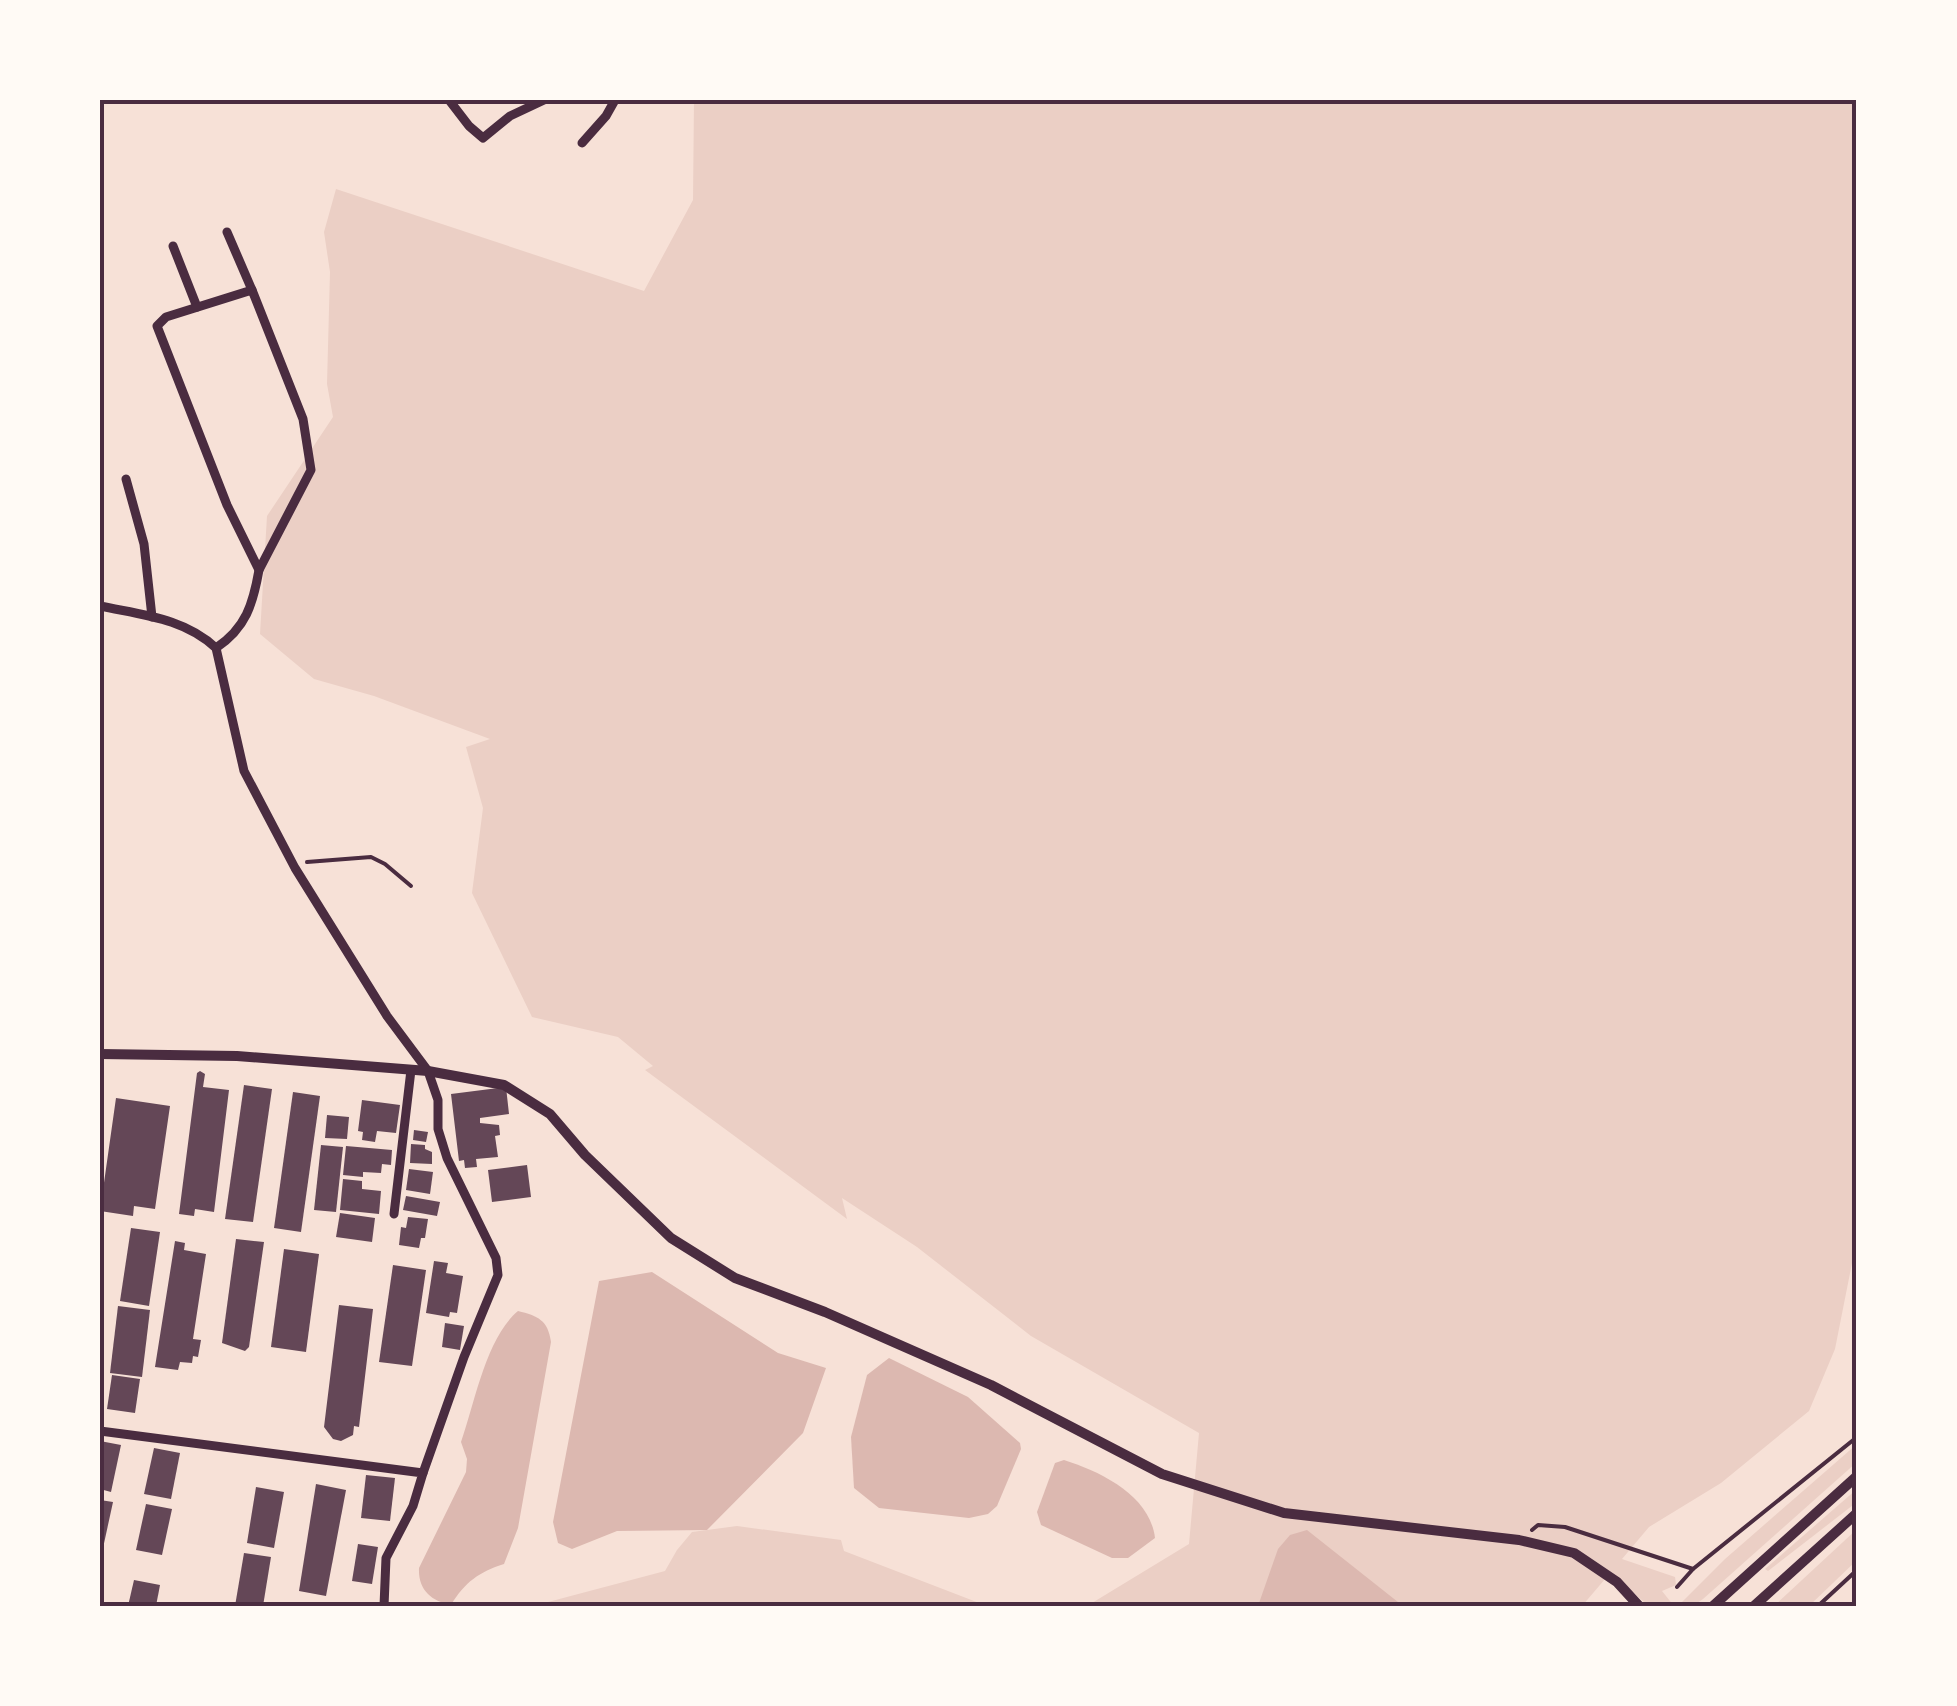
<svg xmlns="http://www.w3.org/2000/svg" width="1957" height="1706" font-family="Rubik,sans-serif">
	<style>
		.green { fill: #ebcfc5 }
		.water { fill: #dcb8b0 }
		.building { fill: #644757 }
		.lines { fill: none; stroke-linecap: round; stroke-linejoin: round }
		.path { stroke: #4a2c40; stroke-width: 4 }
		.minor { stroke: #4a2c40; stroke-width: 9 }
		.tertiary { stroke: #4a2c40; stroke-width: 10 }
		.neatline { fill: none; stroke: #4a2c40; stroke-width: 4 }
	</style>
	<rect width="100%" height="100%" fill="#f7e1d7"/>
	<g class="green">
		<polygon points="694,100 1857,100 1857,1176 1853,1258 1835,1349 1809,1411 1721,1483 1649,1527 1622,1559 1675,1577 1676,1585 1662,1591 1674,1606 1645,1603 1611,1572 1582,1606 1087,1606 1189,1544 1199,1433 1031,1336 917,1247 842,1198 847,1219 645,1070 653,1066 618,1037 532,1017 472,893 483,808 466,747 490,739 374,696 314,679 260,634 267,516 333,417 327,384 330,272 324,232 336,189 644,291 693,200"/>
		<polygon points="1857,1444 1857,1462 1703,1599 1693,1606 1678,1606 1725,1559"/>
		<polygon points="1857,1489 1857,1502 1768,1571 1765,1569"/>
		<polygon points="737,1526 841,1540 844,1551 987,1606 533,1606 665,1571 677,1550 692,1532"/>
		<polygon points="1857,1529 1857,1560 1809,1606 1774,1606"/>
	</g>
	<g class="water">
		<polygon points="652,1272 778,1353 826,1368 803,1433 707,1530 617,1531 572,1549 558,1543 553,1522 599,1281"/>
		<path d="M518,1311C538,1316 548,1320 551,1342L518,1528L504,1564C479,1572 465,1582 451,1605C431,1601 418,1590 419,1568L466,1472L467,1459L461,1442C475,1402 486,1338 518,1311Z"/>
		<polygon points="889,1358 968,1397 1020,1443 1021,1449 997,1506 988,1514 969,1518 879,1508 854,1488 851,1437 867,1375"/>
		<path d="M1064,1460C1102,1472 1150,1496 1155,1538L1128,1558H1112L1041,1525L1037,1512L1055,1463Z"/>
		<polygon points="1307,1530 1403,1606 1258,1606 1278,1549 1290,1535"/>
	</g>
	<g class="building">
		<polygon points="200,1071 205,1074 203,1087 229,1090 214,1212 195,1209 194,1216 179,1214 197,1073"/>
		<polygon points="244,1085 272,1089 253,1222 225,1219"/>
		<polygon points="506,1087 509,1114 480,1118 480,1123 499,1125 500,1135 495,1136 498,1157 476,1159 477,1167 465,1168 464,1160 459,1161 451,1094"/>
		<polygon points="293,1092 320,1096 301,1232 274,1228"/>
		<polygon points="116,1098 170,1106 155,1209 134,1206 133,1216 100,1211"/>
		<polygon points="362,1100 400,1105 396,1133 377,1131 375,1142 362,1140 363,1132 358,1131"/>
		<polygon points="327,1115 349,1117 347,1139 325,1138"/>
		<polygon points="414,1130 428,1132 426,1142 413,1140"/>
		<polygon points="411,1144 425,1145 425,1149 432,1152 432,1164 410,1163"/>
		<polygon points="321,1145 343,1147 336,1212 314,1210"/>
		<polygon points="346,1146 392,1150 391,1165 382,1164 381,1173 363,1172 363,1177 343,1175"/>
		<polygon points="527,1165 531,1197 492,1202 488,1170"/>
		<polygon points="409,1169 433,1172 430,1194 406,1190"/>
		<polygon points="343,1179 362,1181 362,1189 381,1191 379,1214 340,1210"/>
		<polygon points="406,1196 440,1202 437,1216 403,1210"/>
		<polygon points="340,1213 375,1218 372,1242 336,1237"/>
		<polygon points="408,1217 428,1219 425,1238 421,1238 419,1248 399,1245 401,1227 406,1228"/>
		<polygon points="131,1228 160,1232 149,1306 120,1301"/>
		<polygon points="236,1239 264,1242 249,1347 245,1351 222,1343"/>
		<polygon points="175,1241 185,1243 184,1250 206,1254 193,1339 201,1340 198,1357 193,1356 192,1363 180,1362 178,1370 155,1367"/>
		<polygon points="284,1249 319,1254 306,1352 271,1347"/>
		<polygon points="434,1261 448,1263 446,1273 463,1276 457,1313 450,1312 449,1317 426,1313"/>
		<polygon points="393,1265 426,1270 412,1366 379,1362"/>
		<polygon points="339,1305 373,1309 359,1427 354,1426 353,1435 341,1441 333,1439 324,1427"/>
		<polygon points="118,1306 150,1310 142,1377 110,1373"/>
		<polygon points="445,1323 464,1326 460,1350 442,1347"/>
		<polygon points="112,1375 140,1379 135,1413 107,1409"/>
		<polygon points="100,1441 121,1445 111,1492 100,1489"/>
		<polygon points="154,1448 180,1453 171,1499 144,1494"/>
		<polygon points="366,1475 395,1478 390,1521 361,1518"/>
		<polygon points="316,1484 346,1490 326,1596 299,1591"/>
		<polygon points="256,1487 284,1492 274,1548 247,1543"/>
		<polygon points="100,1500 113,1502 103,1548 100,1548"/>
		<polygon points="146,1504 172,1509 162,1555 136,1550"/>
		<polygon points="358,1544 378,1547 372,1584 352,1581"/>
		<polygon points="244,1553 271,1557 263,1606 235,1606"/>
		<polygon points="134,1580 160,1585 156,1606 128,1606"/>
	</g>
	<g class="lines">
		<g class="path">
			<polyline points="307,862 371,857 385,864 411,886"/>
			<polyline points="1532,1530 1538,1525 1565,1527 1693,1569"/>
			<polyline points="1677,1587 1693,1569 1857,1437"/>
			<polyline points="1818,1606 1857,1570"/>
		</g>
		<g class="minor">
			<polyline points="449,100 469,126 483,138 510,116 544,100"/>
			<polyline points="582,143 606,116 615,100"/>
			<polyline points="227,232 252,290"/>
			<polyline points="173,246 197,307"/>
			<polygon points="252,290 303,419 311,470 259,570 227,505 157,326 166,317"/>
			<polyline points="126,479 144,544 152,617"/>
			<path d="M100,606C142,615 184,618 216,648L244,771L295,868L387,1016L428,1071L438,1100V1129L447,1158L496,1258L498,1275L464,1357L423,1473"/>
			<path d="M216,648C246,628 253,604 259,570"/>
			<polyline points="394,1214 411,1070"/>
			<polyline points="100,1431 423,1473 413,1506 386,1558 384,1606"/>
		</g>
		<g class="tertiary">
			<polyline points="100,1054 237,1056 428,1071 504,1085 550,1114 585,1155 671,1238 735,1278 825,1312 991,1385 1162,1474 1284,1513 1519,1540 1574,1553 1617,1582 1639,1606"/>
			<polyline points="1713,1606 1857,1476"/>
			<polyline points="1754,1606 1857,1513"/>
		</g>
	</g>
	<rect width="1957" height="1706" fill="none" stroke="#fffaf5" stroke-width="205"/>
	<rect x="102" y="102" width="1752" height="1502" class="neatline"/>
</svg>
